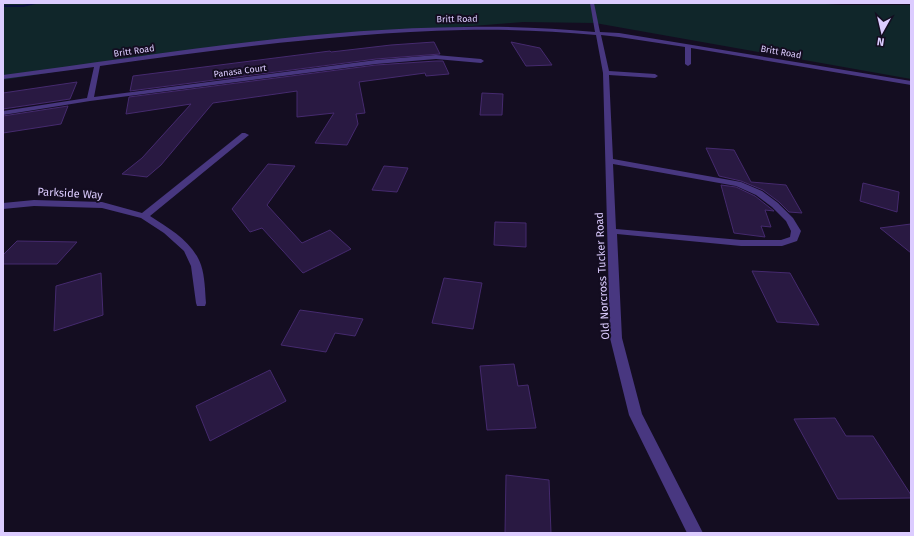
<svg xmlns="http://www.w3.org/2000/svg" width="914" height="536" font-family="'Fira Sans',sans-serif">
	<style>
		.green { fill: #10262a }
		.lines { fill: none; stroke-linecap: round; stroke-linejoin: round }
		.stream { fill: #09113d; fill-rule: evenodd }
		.building { fill: #291942; stroke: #452a6e }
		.minor { fill: #483780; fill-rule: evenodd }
		.labels { text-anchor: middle; stroke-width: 4; stroke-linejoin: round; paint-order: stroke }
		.far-street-label { font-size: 9px; fill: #dcccff; stroke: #140d21 }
		.street-label { font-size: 11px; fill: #dcccff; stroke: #140d21 }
	</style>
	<rect width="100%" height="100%" fill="#140d21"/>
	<polygon class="green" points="3,3 810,3 842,5 911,5 911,79 595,23 523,22 215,47 3,80"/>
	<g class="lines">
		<polygon class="stream" points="33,3 40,3 23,7 3,7 3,5 23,5"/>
	</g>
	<g class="building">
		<polygon points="434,42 440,54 376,59 130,91 133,76 330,51 331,52 391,45"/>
		<polygon points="511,42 540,48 552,65 526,66"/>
		<polygon points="436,61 443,61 449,74 426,76 425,73 359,82 365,113 356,114 358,124 347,145 315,143 334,113 297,117 297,91 213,103 161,165 147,177 122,174 142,158 191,104 126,114 129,97 376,65"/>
		<polygon points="77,82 70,99 3,109 3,93"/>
		<polygon points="482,93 503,94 502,115 480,115"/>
		<polygon points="68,106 61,124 3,133 3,116"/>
		<polygon points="706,148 734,150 751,182 786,185 802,213 789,212 779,202 763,190 741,181 719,176"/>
		<polygon points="268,164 295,166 267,205 302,243 330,230 351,249 303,273 262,228 250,232 232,209"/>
		<polygon points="384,166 408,168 397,192 372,190"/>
		<polygon points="863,183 899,192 897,212 860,201"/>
		<polygon points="721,185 736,187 755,196 774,211 765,210 771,227 761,226 765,237 734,233"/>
		<polygon points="495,222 526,223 526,247 494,245"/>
		<polygon points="911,224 911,253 880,228"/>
		<polygon points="17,241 77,242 57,264 3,264 3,255"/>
		<polygon points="752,271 790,273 819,325 777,322"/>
		<polygon points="101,273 103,315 54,331 56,286"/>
		<polygon points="444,278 482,283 473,329 432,323"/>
		<polygon points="300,310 363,319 355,336 335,333 326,352 281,345"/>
		<polygon points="514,364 518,386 528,385 536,428 487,430 480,366"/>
		<polygon points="270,370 286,401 210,441 196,406"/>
		<polygon points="835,418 846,436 873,436 911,495 911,498 838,499 794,419"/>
		<polygon points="506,475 549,480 551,533 505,533"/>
	</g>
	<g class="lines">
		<g class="minor">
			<path d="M590,3H594L600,32L619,33L911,81V85L691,48V64L688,66L685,64V47L619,37L601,35L609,71L655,74L658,76L655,78L609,75L613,159L741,182L762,191L778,203L793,218L801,231L797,241L782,246H741L617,234L622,338L642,414L703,533H687L629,415L610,338L603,73L596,35C552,31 507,29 463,30C341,33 220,49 100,66L94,97L376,60L436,55L481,59L484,61L481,63L436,59L376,64L90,101L3,115V111L87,98L94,67L3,79V75C156,55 311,28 465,27C509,26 552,28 595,32ZM613,164L736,186L756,195L772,207L786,221L791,231L790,237L781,240H741L616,229Z"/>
			<path d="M242,133H245L249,135L150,216C170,229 193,242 201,265C205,277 205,291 206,303L205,306H197L196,303L191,266L184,251L164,233L141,218L102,208L34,206L3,209V203L34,200L102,202L142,213Z"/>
		</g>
	</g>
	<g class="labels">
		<g class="far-street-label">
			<text transform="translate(457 19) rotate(-1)" y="3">Britt Road</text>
			<text transform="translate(134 51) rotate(-8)" y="3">Britt Road</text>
			<text transform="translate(781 52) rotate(10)" y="3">Britt Road</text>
			<text transform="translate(240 71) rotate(-7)" y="3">Panasa Court</text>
		</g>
		<g class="street-label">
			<text transform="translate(70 193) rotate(3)" y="4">Parkside Way</text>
			<text transform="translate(602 276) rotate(-93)" y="4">Old Norcross Tucker Road</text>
		</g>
	</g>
	<rect width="914" height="536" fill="none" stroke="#dcccff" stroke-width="8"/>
	<g transform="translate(882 32) rotate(188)" stroke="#140d21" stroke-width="3" paint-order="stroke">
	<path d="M0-3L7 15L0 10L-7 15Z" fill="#dcccff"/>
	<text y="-6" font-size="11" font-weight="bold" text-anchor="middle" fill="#dcccff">N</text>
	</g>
</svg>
